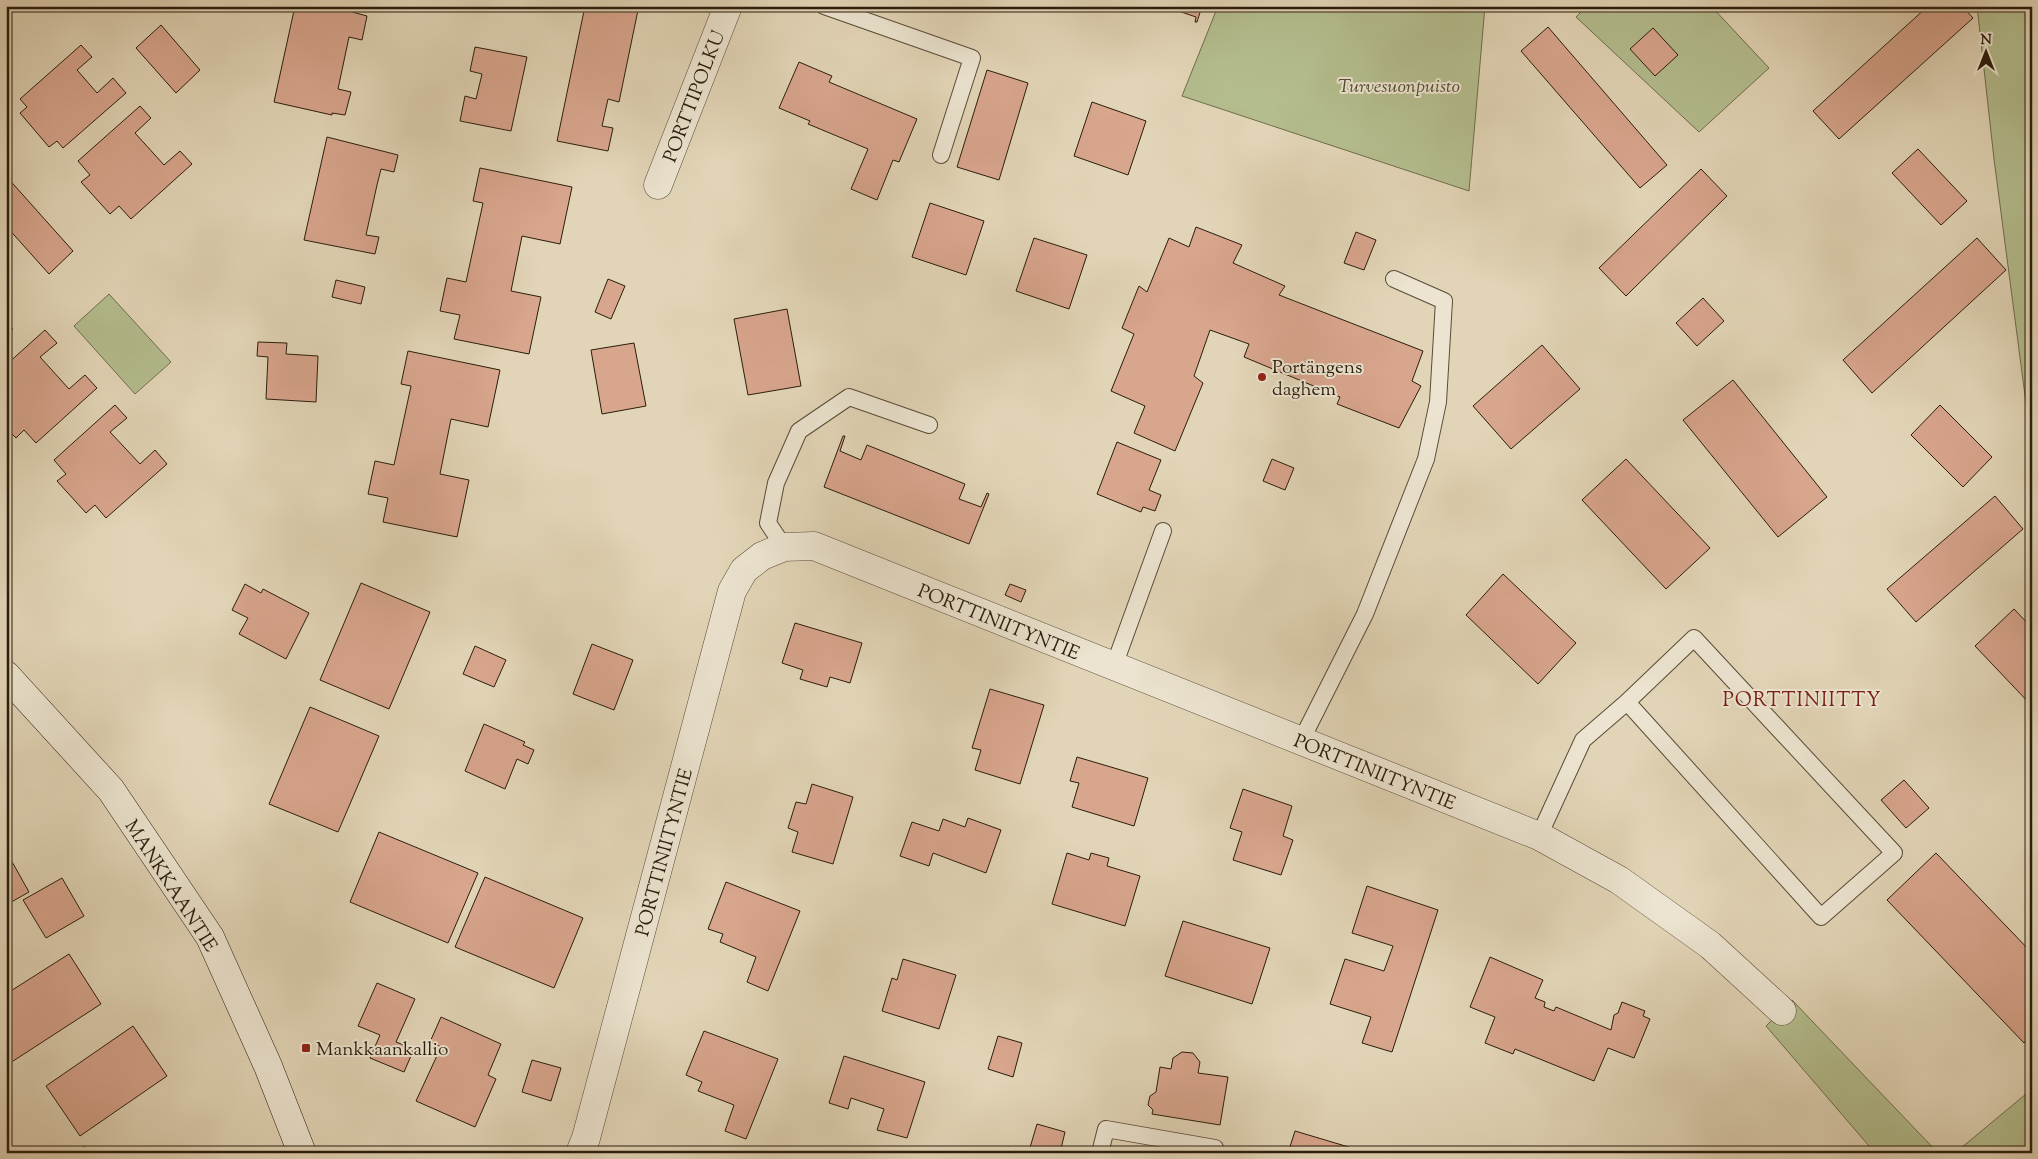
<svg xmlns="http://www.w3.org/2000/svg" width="2038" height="1159" viewBox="0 0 2038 1159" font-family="'Sorts Mill Goudy',serif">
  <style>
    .green { fill: #b4bd8e; stroke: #6f6d4d }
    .building { fill: #d8a58d; stroke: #2a1d0c }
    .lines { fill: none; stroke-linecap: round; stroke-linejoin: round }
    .lane-casing { stroke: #584b37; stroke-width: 18 }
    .street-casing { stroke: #584b37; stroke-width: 29 }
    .secondary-casing { stroke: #2a1d0c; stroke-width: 29 }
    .lane { stroke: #ece4d0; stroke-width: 16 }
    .street { stroke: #ece4d0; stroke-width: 28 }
    .secondary { stroke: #ece4d0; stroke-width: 28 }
    .poi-dot { fill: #8f2418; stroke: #ece4d0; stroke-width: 2 }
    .labels { text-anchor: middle; stroke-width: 4; stroke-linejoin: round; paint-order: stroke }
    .park-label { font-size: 19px; font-style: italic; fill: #534d33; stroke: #ece4d0 }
    .street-label { font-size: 19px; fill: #2a1d0c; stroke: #ece4d0 }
    .poi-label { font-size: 19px; fill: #2a1d0c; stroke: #ece4d0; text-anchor: start }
    .neighbourhood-label { font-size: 20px; letter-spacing: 1px; fill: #7a1f14; stroke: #ece4d0 }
  </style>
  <rect width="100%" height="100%" fill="#e2d5b7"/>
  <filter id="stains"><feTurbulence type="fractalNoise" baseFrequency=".004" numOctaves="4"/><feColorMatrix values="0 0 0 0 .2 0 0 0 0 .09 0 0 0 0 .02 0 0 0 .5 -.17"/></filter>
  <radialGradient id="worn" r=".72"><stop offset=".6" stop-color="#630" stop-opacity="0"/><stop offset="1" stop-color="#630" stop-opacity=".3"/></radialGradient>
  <g class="green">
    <path d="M 1218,6 L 1485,6 L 1469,191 L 1182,96 Z"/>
    <path d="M 1587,6 L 1711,6 L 1769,68 L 1699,132 L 1576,17 Z"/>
    <path d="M 1977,6 L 2032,6 L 2032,449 L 1994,159 Z"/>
    <path d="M 109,294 L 171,362 L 135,394 L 74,326 Z"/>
    <path d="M 1792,1000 L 1938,1153 L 1875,1153 L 1766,1026 Z"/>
    <path d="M 2032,1089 L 2032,1153 L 1955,1153 Z"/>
  </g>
  <g class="building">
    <path d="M 295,6 L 330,6 L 367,16 L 362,40 L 349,37 L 338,89 L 351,92 L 345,115 L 332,113 L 332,115 L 274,102 Z"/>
    <path d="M 585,6 L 617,6 L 638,10 L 619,102 L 608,99 L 602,126 L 613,128 L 608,151 L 557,141 Z"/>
    <path d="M 1164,6 L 1202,6 L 1197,22 L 1195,22 L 1196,17 Z"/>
    <path d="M 1928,6 L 1962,6 L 1973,18 L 1839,139 L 1813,111 Z"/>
    <path d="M 161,25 L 200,70 L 176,93 L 136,48 Z"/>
    <path d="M 1548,27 L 1667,165 L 1640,188 L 1521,51 Z"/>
    <path d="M 1653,28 L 1678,55 L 1655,76 L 1630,49 Z"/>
    <path d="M 81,45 L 92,57 L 77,70 L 97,93 L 113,78 L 126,93 L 63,148 L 57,141 L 49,147 L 20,113 L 27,107 L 20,99 Z"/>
    <path d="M 475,47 L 527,57 L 511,131 L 460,121 L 465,96 L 476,99 L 482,74 L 470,71 Z"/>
    <path d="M 799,62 L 832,76 L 829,82 L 917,119 L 899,162 L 893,160 L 877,200 L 851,189 L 868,149 L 808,124 L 810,121 L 779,108 Z"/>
    <path d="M 987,70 L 1028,83 L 999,180 L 957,167 Z"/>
    <path d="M 1092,102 L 1146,121 L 1128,175 L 1074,156 Z"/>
    <path d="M 140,106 L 151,118 L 135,133 L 164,165 L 180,151 L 192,164 L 131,219 L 119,206 L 110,214 L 81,182 L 90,175 L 78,161 Z"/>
    <path d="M 327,137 L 398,155 L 394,172 L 381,169 L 377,185 L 366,235 L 379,237 L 375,254 L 304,240 Z"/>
    <path d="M 1918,149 L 1967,201 L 1941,225 L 1892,173 Z"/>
    <path d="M 480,168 L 572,187 L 560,244 L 522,236 L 511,291 L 541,297 L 529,354 L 454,339 L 460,315 L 440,311 L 447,278 L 466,282 L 483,203 L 473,201 Z"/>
    <path d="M 1701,169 L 1727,196 L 1626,296 L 1599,268 Z"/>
    <path d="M 6,176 L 73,251 L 49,274 L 6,226 Z"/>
    <path d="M 930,203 L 984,221 L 966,275 L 912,257 Z"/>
    <path d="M 1196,227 L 1242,245 L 1233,263 L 1285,286 L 1279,295 L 1423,351 L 1412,381 L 1421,386 L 1399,428 L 1337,404 L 1340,397 L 1244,357 L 1249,344 L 1210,330 L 1194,376 L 1203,383 L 1175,451 L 1134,433 L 1145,406 L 1111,391 L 1134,334 L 1122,328 L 1139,286 L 1147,292 L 1169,238 L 1189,247 Z"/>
    <path d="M 1356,232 L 1376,240 L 1364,270 L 1344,263 Z"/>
    <path d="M 1034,238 L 1087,255 L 1069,309 L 1016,291 Z"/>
    <path d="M 1977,238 L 2006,270 L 1872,393 L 1843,360 Z"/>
    <path d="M 608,279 L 625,286 L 611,319 L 595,312 Z"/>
    <path d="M 336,280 L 365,287 L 361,304 L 332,297 Z"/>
    <path d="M 1703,298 L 1724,321 L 1697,346 L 1676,323 Z"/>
    <path d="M 787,309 L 801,386 L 748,395 L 734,319 Z"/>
    <path d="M 6,322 L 13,329 L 6,335 Z"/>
    <path d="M 45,330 L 57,343 L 40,357 L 69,389 L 85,375 L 97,388 L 36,443 L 24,430 L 16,438 L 6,428 L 6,365 Z"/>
    <path d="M 258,342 L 287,343 L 286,354 L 318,356 L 316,402 L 266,399 L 268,357 L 257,356 Z"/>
    <path d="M 634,343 L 646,406 L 602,414 L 591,350 Z"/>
    <path d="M 1542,345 L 1580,389 L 1511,449 L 1473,406 Z"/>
    <path d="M 408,351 L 500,370 L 488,427 L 451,419 L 440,474 L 469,480 L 457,537 L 383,522 L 388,498 L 368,494 L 375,461 L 394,465 L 411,386 L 401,384 Z"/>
    <path d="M 1733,380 L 1827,497 L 1778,537 L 1683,420 Z"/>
    <path d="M 115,405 L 127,418 L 110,432 L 140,464 L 155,450 L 167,464 L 106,518 L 95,505 L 86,513 L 57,481 L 66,474 L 54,460 Z"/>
    <path d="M 1940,405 L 1992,457 L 1963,487 L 1911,435 Z"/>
    <path d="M 843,436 L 845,436 L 840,451 L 861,460 L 867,445 L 965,484 L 959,499 L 981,507 L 987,493 L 989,494 L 969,544 L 824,487 Z"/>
    <path d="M 1117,442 L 1161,460 L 1149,490 L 1161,495 L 1155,511 L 1143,507 L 1141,512 L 1097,494 Z"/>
    <path d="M 1272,459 L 1294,468 L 1285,490 L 1263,481 Z"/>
    <path d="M 1626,459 L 1710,548 L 1666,589 L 1582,500 Z"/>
    <path d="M 1995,496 L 2023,529 L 1916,622 L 1887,589 Z"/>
    <path d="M 1503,574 L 1576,643 L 1538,684 L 1466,615 Z"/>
    <path d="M 361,583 L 430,612 L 389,709 L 320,680 Z"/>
    <path d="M 245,584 L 261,593 L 263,589 L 309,613 L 286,659 L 239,634 L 248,618 L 232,610 Z"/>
    <path d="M 1010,584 L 1026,590 L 1021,602 L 1005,595 Z"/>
    <path d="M 2014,609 L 2032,628 L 2032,706 L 1975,646 Z"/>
    <path d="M 795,623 L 862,643 L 850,683 L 830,677 L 827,687 L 800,679 L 803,670 L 782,663 Z"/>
    <path d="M 592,644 L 633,660 L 614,710 L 573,694 Z"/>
    <path d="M 475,646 L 506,660 L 494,687 L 463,674 Z"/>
    <path d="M 990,689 L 1044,705 L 1020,784 L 975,770 L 981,750 L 972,748 Z"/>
    <path d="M 310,707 L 379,736 L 338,832 L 269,804 Z"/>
    <path d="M 484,724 L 525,742 L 523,745 L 534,750 L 528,764 L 517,759 L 505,789 L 465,771 Z"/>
    <path d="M 1077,757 L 1148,778 L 1134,826 L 1072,807 L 1079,783 L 1070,781 Z"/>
    <path d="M 1904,780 L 1929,808 L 1906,828 L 1881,800 Z"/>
    <path d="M 812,784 L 853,797 L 833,864 L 792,852 L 798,832 L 788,828 L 796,802 L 806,804 Z"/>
    <path d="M 1243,789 L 1292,806 L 1283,836 L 1293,840 L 1281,875 L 1233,860 L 1242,832 L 1230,828 Z"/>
    <path d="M 968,818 L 1001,830 L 986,873 L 933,853 L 929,866 L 900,856 L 912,822 L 939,831 L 943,819 L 965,827 Z"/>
    <path d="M 379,832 L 478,873 L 448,943 L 350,902 Z"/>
    <path d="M 6,851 L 29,892 L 6,905 Z"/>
    <path d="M 1067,853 L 1089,860 L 1091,853 L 1109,858 L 1107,866 L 1140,876 L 1125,926 L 1052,904 Z"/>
    <path d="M 1936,853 L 2032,953 L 2032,1036 L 2024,1043 L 1887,900 Z"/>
    <path d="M 485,877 L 583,918 L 554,988 L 455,947 Z"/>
    <path d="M 62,878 L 84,916 L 46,938 L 23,900 Z"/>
    <path d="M 726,882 L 800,911 L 768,991 L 747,982 L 756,957 L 720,942 L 723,934 L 708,929 Z"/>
    <path d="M 1367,886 L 1438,910 L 1392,1052 L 1362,1043 L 1371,1017 L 1330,1004 L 1345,959 L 1384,971 L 1393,946 L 1352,933 Z"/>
    <path d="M 1183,921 L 1270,948 L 1252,1004 L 1165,976 Z"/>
    <path d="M 69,954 L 101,1004 L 7,1065 L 6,994 Z"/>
    <path d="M 1490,957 L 1543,980 L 1535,998 L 1545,1002 L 1544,1007 L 1554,1011 L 1556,1007 L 1611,1030 L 1614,1015 L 1618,1013 L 1622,1002 L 1645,1011 L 1643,1016 L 1650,1019 L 1634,1058 L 1608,1048 L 1594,1081 L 1515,1049 L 1513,1054 L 1485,1043 L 1495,1017 L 1470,1007 Z"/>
    <path d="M 903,959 L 956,975 L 939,1029 L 882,1011 L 892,978 L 897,980 Z"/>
    <path d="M 377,983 L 415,999 L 396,1042 L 414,1049 L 404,1072 L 370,1058 L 380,1035 L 358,1026 Z"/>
    <path d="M 441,1017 L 501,1044 L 488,1075 L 496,1079 L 475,1127 L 416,1101 L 441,1047 L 430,1042 Z"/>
    <path d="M 133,1026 L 167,1076 L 80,1136 L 46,1086 Z"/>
    <path d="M 704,1031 L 778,1059 L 746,1139 L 725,1131 L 734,1105 L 698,1091 L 702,1082 L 686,1075 Z"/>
    <path d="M 998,1036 L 1022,1043 L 1013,1077 L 988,1069 Z"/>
    <path d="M 1182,1052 L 1193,1053 L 1200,1062 L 1198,1073 L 1228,1077 L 1220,1125 L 1152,1114 L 1153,1110 L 1148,1105 L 1150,1096 L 1156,1092 L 1160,1067 L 1171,1069 L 1173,1058 Z"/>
    <path d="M 844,1056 L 925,1082 L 907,1138 L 877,1130 L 884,1109 L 851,1098 L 848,1109 L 829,1103 Z"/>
    <path d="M 532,1060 L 561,1068 L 551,1101 L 522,1092 Z"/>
    <path d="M 1037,1124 L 1065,1132 L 1060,1153 L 1006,1153 L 1008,1147 L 1029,1151 Z"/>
    <path d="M 1295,1131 L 1362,1151 L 1361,1153 L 1288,1153 Z"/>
    <path d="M 84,1146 L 90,1153 L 77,1153 Z"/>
  </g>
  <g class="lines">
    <g class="lane-casing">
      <g id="lane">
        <path d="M 824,6 L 972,58 L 941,155"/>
        <path d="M 784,547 L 768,523 L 776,483 L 799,431 L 849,397 L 929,425"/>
        <path d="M 1114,666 L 1163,531"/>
        <path d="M 1301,741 L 1365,614 L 1426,459 L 1438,402 L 1444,301 L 1394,279"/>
        <path d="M 1539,836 L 1583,740 L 1627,702 L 1694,638 L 1894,853 L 1821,917 L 1627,702"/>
        <path d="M 1100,1153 L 1106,1129 L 1215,1148"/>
      </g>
    </g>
    <g class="street-casing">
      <g id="street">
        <path d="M 658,185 L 728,6"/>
        <path d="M 580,1153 L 586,1138 L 732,591 L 744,570 L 762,556 L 784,547 L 814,546 L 1539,836 L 1619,880 L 1710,945 L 1782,1011"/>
      </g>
    </g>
    <g class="secondary-casing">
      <path id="secondary" d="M 6,675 L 111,790 L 210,937 L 268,1066 L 302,1153"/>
    </g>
    <use href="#lane" class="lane"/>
    <use href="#street" class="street"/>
    <use href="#secondary" class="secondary"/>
  </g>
  <g class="poi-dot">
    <circle cx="1262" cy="377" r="5"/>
    <rect x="301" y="1043" width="10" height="10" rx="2.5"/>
  </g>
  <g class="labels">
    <g class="park-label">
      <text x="1399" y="92">Turvesuonpuisto</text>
    </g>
    <g class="street-label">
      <text transform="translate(693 96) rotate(-69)" y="7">PORTTIPOLKU</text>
      <text transform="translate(999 621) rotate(22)" y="7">PORTTINIITYNTIE</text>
      <text transform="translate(1375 771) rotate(22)" y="7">PORTTINIITYNTIE</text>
      <text transform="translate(663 852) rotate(-75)" y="7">PORTTINIITYNTIE</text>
      <text transform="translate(172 885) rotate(57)" y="7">MANKKAANTIE</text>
    </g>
    <g class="poi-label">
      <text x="1272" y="373">Portängens<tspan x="1272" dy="22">daghem</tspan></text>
      <text x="316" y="1055">Mankkaankallio</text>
    </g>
    <g class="neighbourhood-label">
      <text x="1802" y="706">PORTTINIITTY</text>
    </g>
  </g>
  <rect width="2038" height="1159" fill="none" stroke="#e2d5b7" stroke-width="25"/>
  <rect x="8" y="8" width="2023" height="1144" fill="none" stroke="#2a1d0c" stroke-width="2.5"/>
  <rect x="12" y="12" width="2013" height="1134" fill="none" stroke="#2a1d0c"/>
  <g transform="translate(1986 52)" stroke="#ece4d0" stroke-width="4" paint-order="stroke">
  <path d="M0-4L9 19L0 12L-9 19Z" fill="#2a1d0c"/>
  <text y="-8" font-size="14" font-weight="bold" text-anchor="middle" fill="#2a1d0c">N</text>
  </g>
  <rect width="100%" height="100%" filter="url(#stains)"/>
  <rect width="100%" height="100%" fill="url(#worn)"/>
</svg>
